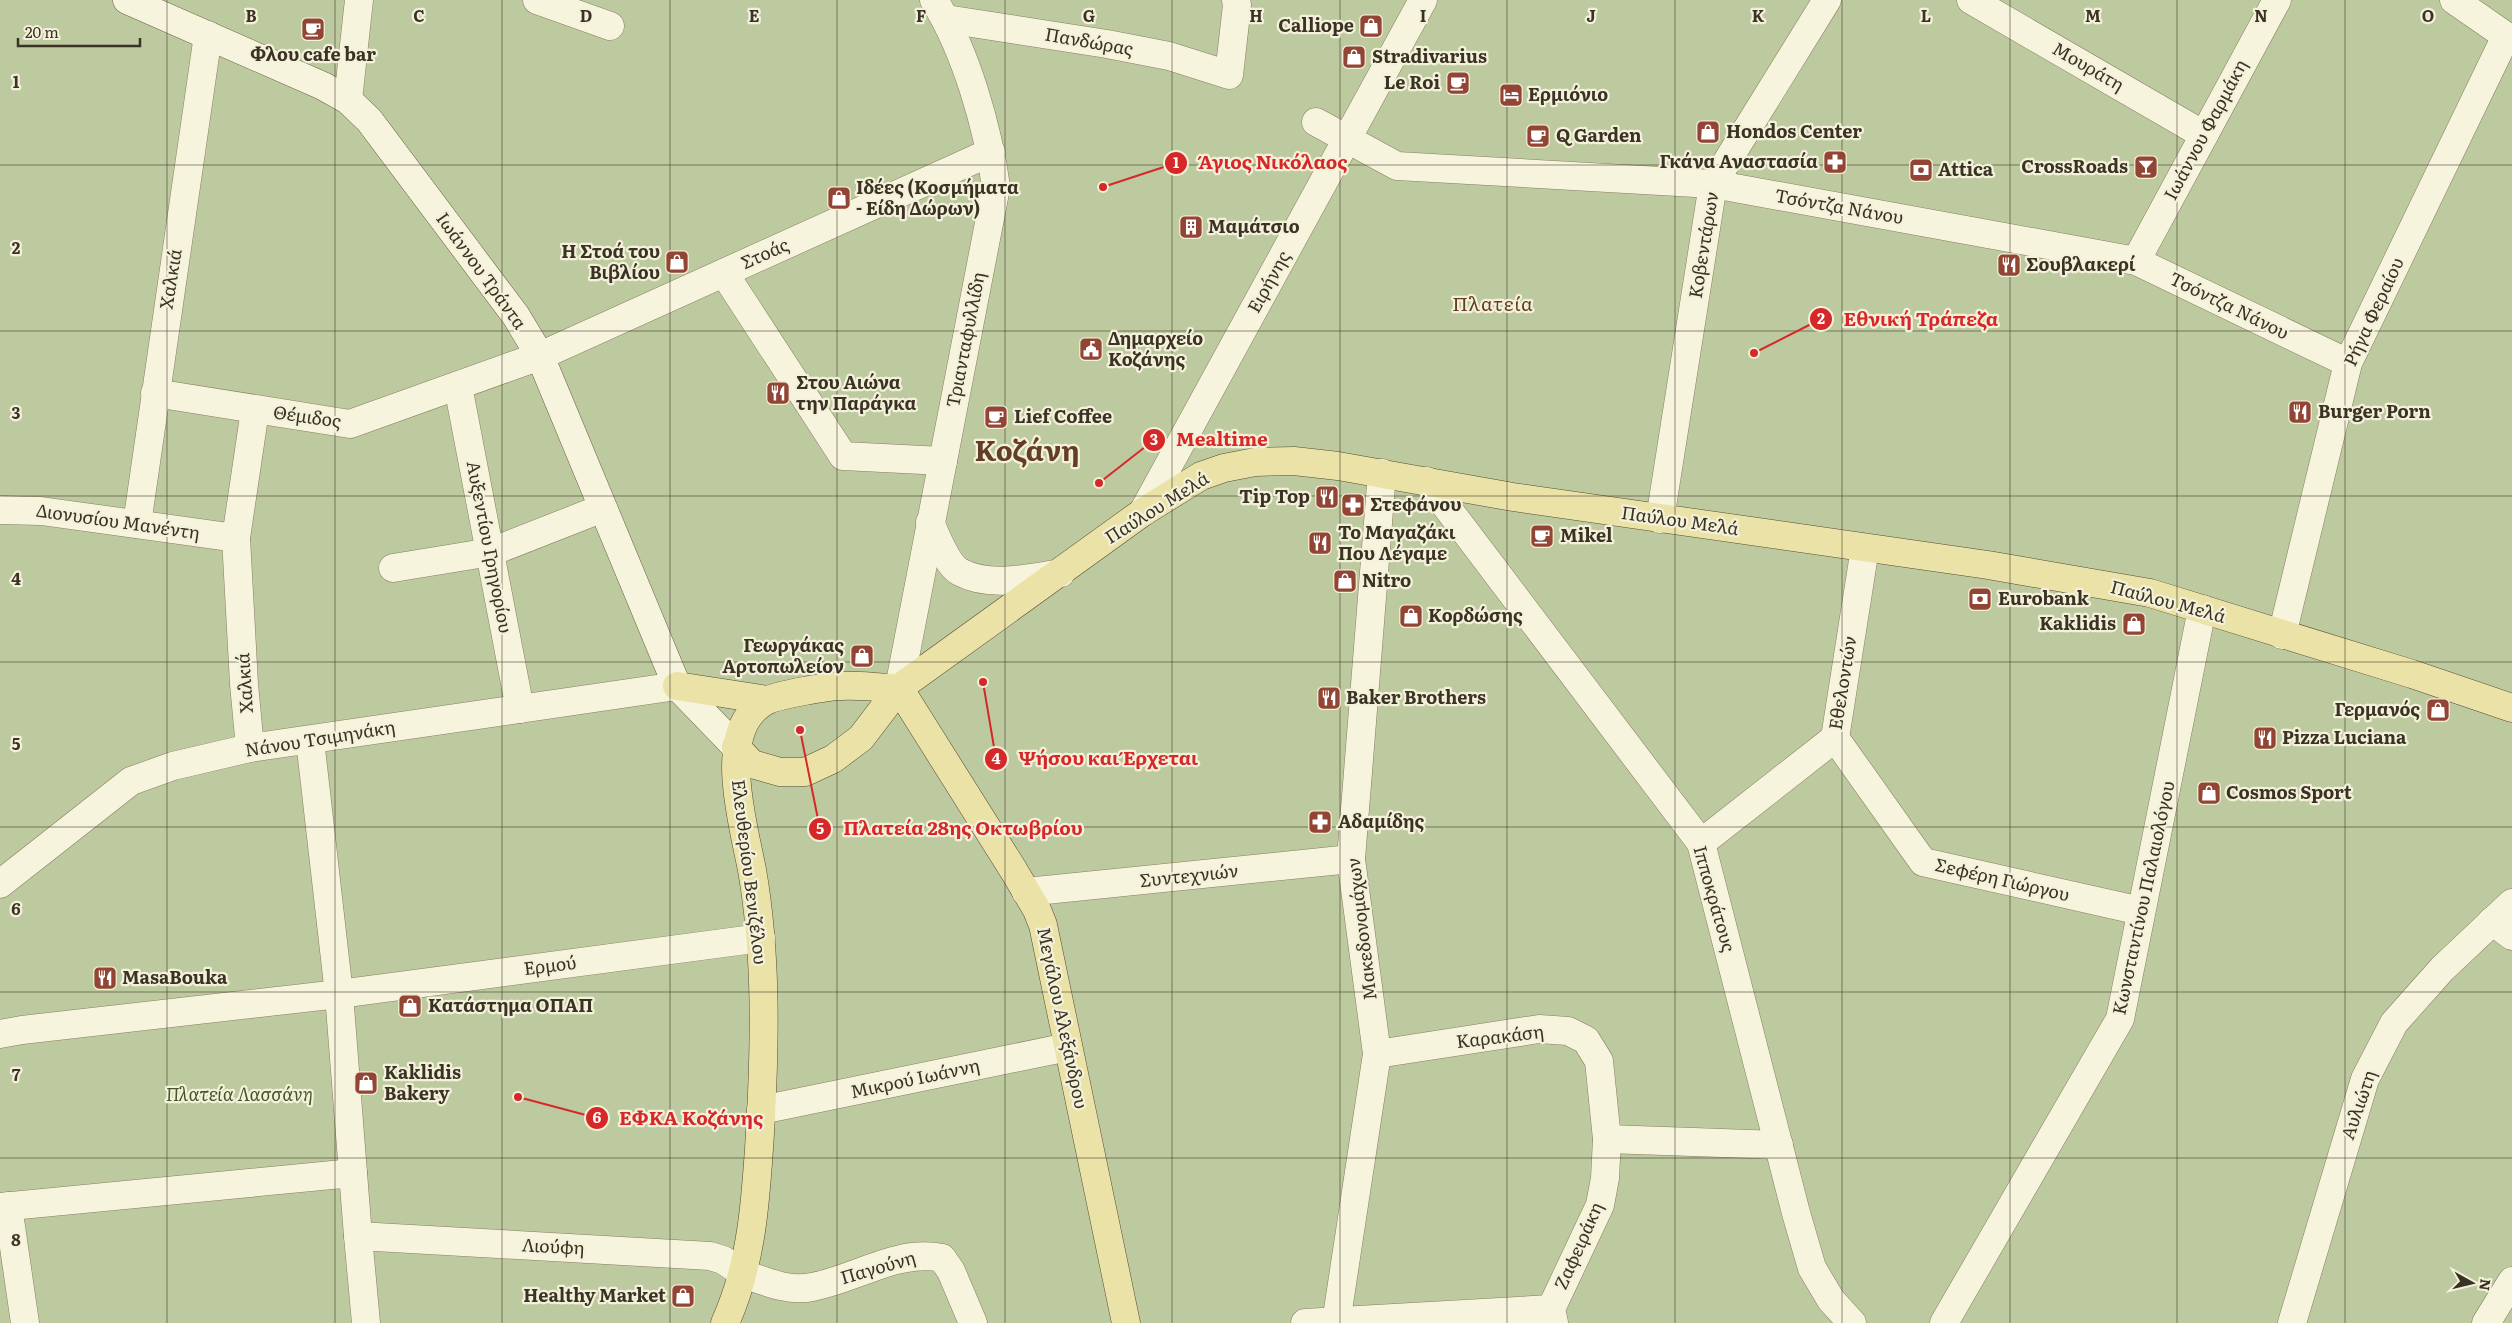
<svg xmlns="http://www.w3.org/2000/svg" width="2512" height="1323" viewBox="0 0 2512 1323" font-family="Literata,serif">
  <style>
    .green { fill: #bdcaa0 }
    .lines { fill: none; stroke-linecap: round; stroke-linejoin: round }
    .pedestrian-casing { stroke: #887d60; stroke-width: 29 }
    .minor-casing { stroke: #887d60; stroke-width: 29 }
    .tertiary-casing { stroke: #887d60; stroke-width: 29 }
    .secondary-casing { stroke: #6a5e43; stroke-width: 29 }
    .primary-casing { stroke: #574a34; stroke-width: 29 }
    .pedestrian { stroke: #f7f4de; stroke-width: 28 }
    .minor { stroke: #f7f4de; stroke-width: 28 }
    .tertiary { stroke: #f7f4de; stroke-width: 28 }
    .secondary { stroke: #f7f4de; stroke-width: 28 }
    .primary { stroke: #ebe2a8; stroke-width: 28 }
    .grid { fill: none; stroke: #3a3223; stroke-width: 1; stroke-opacity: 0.55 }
    .labels { text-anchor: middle; stroke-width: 4.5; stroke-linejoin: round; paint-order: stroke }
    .poi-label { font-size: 18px; font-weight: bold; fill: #3a3223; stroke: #f4f1db; text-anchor: start }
    .street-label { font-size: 18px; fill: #3a3223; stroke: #f4f1db }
    .park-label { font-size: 18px; font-style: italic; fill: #42552b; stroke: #f4f1db }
    .neighbourhood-label { font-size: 19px; letter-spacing: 1px; fill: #633e25; stroke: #f4f1db }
    .town-label { font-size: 28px; font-weight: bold; fill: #633e25; stroke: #f4f1db }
    .grid-label { font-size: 16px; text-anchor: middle; font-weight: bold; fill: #3a3223; stroke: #f4f1db; stroke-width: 4.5; stroke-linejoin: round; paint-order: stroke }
    .leader { fill: none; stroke: #d62828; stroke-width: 2 }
    .callout-dot { fill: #d62828; stroke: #f4f1db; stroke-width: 2 }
    .mark-label { font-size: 15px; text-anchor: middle; font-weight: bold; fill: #fff }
    .callout-label { font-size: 19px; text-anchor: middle; font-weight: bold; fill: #d62828; stroke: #f4f1db; stroke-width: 4.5; stroke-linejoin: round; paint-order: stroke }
  </style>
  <rect width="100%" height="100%" fill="#ece8cb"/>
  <rect class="green" x="0" y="0" width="2512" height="1323"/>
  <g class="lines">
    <g class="pedestrian-casing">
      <g id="pedestrian">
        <path d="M 1971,0 L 2204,135"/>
        <path d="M 946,19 L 1107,44 L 1169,56 L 1229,75 L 1237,5 L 1236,0"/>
        <path d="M 1316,122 L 1397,166 L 1713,184 L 2136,261 L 2348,363"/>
        <path d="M 2136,261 L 2277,0"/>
        <path d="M 724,273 L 843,456 L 943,461"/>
        <path d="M 458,386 L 520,709"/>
        <path d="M 155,393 L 350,424 L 540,356"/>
        <path d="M 1143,512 L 1423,0"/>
        <path d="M 1660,519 L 1713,184 L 1827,0"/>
        <path d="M 236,538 L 255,410"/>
        <path d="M 393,568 L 491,552 L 603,508"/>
        <path d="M 1835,738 L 1923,862 L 2141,911"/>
      </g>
    </g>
    <g class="minor-casing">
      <g id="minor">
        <path d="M 537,0 L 610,26"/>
        <path d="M 348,100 L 359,0"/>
        <path d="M 540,356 L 991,152"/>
        <path d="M 1427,481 L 1701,843 L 1796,1213 L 1812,1268 L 1831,1300 L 1852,1323"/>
        <path d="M 0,510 L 41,511 L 236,538 L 244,684 L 250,748"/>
        <path d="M 137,524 L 208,35"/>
        <path d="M 310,740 L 339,994 L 353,1173"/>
        <path d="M 1701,843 L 1835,738 L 1865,548"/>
        <path d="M 1026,892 L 1351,859"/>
        <path d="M 2492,921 L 2512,936"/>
        <path d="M 0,1034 L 22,1030 L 339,994 L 761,938"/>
        <path d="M 1377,1054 L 1539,1029 L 1568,1031 L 1586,1040 L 1599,1061 L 1607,1139 L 1605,1178 L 1600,1205 L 1551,1309 L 1554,1323"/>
        <path d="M 761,1110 L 1068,1047"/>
        <path d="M 1607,1139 L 1779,1145"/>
        <path d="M 8,1206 L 25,1323"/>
        <path d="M 358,1236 L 366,1323"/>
        <path d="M 744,1274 C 764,1281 789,1292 812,1287 C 856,1279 896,1249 942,1258 L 951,1271 L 973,1323"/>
        <path d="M 1305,1323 L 1551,1309"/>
        <path d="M 1336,1323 L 1377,1054 L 1351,859 L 1382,473"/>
        <path d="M 1944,1323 L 2120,1019 L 2202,609"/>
        <path d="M 2292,1323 L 2365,1079 L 2394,1023 L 2442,969 L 2512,903"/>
        <path d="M 2486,1323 L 2512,1281"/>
      </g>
    </g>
    <g class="tertiary-casing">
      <g id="tertiary">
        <path d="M 930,522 C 936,536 947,565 960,572 C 990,588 1029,578 1061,573"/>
        <path d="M 2282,635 L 2348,363 L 2506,36 L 2454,0"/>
        <path d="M 899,688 L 996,187 C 988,128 966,51 934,0"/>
        <path d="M 0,884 L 131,781 L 173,766 L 250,748 L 677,686"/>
        <path d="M 0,1207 L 353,1173 L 358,1236 L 710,1256 L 723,1260 L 744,1274"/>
      </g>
    </g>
    <g class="secondary-casing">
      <path id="secondary" d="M 127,0 L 323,86 L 348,100 L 369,120 L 516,316 L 540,356 L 677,686 L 736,747"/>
    </g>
    <g class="primary-casing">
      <g id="primary">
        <path d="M 677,686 L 767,700"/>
        <path d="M 899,688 L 1014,871 L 1037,910 L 1043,925 L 1126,1323"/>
        <path d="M 736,747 L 752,764 L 780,772 L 805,772 L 833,759 L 861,738 L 899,688 L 1143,512 L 1201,476 L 1224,468 L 1255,462 L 1294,461 L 1338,466 L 1513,497 L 1988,565 L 2150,593 L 2412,674 L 2512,708"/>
        <path d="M 725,1323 C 752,1264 756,1198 760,1133 C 765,1046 767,956 752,870 C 744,828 720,745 753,711 C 756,708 763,702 768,700 C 779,695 828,686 841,686 C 860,685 880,688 899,688"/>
      </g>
    </g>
    <use href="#pedestrian" class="pedestrian"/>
    <use href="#minor" class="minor"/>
    <use href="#tertiary" class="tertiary"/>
    <use href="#secondary" class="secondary"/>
    <use href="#primary" class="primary"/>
  </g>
  <path class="grid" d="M 167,0 L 167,1323M 335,0 L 335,1323M 502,0 L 502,1323M 670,0 L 670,1323M 837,0 L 837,1323M 1005,0 L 1005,1323M 1172,0 L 1172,1323M 1340,0 L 1340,1323M 1507,0 L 1507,1323M 1675,0 L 1675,1323M 1842,0 L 1842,1323M 2010,0 L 2010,1323M 2177,0 L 2177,1323M 2345,0 L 2345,1323M 0,165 L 2512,165M 0,331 L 2512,331M 0,496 L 2512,496M 0,662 L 2512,662M 0,827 L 2512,827M 0,992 L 2512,992M 0,1158 L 2512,1158"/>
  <defs>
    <g id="shop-square" transform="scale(1.25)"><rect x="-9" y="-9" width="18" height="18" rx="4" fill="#934535" stroke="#f4f1db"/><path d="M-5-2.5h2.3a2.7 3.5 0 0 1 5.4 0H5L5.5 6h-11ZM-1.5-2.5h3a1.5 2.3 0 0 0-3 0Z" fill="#fff"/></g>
    <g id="cafe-square" transform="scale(1.25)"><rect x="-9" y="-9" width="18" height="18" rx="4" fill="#934535" stroke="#f4f1db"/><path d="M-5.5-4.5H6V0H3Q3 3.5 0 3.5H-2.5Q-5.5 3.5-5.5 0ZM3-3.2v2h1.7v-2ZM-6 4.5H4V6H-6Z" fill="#fff"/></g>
    <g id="hotel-square" transform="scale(1.25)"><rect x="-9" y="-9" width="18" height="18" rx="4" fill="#934535" stroke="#f4f1db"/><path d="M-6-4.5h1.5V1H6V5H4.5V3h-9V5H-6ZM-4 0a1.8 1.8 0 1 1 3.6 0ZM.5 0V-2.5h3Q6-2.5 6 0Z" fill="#fff"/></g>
    <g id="pharmacy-square" transform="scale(1.25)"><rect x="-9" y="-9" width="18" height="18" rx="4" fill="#934535" stroke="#f4f1db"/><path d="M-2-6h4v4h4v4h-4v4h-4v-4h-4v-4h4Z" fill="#fff"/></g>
    <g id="bar-square" transform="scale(1.25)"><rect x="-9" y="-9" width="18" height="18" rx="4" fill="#934535" stroke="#f4f1db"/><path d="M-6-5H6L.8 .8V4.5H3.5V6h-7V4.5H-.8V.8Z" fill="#fff"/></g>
    <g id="bank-square" transform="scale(1.25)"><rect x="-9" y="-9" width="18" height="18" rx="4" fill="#934535" stroke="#f4f1db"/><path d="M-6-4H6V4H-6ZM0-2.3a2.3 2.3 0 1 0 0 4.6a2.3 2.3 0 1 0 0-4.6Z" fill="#fff"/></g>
    <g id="building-square" transform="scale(1.25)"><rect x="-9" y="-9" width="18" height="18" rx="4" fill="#934535" stroke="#f4f1db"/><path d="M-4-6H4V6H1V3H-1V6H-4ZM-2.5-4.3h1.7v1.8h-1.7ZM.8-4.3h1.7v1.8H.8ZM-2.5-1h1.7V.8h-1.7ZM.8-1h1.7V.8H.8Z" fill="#fff"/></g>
    <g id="restaurant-square" transform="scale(1.25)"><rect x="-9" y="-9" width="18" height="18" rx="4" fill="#934535" stroke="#f4f1db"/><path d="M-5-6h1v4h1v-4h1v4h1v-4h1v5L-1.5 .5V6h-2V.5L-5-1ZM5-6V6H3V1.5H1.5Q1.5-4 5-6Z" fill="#fff"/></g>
    <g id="civic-square" transform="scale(1.25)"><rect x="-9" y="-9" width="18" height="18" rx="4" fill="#934535" stroke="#f4f1db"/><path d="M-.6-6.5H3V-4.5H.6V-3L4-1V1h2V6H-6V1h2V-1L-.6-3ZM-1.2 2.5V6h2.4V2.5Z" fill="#fff"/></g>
  </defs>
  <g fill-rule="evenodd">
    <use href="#shop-square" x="1371" y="26"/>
    <use href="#cafe-square" x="313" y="29"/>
    <use href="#shop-square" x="1354" y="57"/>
    <use href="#cafe-square" x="1458" y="83"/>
    <use href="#hotel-square" x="1511" y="95"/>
    <use href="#shop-square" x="1708" y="132"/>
    <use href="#cafe-square" x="1538" y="136"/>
    <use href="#pharmacy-square" x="1835" y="162"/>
    <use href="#bar-square" x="2146" y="167"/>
    <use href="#bank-square" x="1921" y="170"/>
    <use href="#shop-square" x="839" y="198"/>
    <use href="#building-square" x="1191" y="227"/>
    <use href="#shop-square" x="677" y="262"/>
    <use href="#restaurant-square" x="2009" y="265"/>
    <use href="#civic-square" x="1091" y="349"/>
    <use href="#restaurant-square" x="778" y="393"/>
    <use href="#restaurant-square" x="2300" y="412"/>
    <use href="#cafe-square" x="996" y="417"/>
    <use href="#restaurant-square" x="1327" y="497"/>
    <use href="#pharmacy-square" x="1353" y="505"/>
    <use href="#cafe-square" x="1542" y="536"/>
    <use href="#restaurant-square" x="1320" y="543"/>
    <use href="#shop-square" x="1345" y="581"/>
    <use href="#bank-square" x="1980" y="599"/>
    <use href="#shop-square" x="1411" y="616"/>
    <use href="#shop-square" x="2134" y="624"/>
    <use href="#shop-square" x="862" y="656"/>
    <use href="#restaurant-square" x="1329" y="698"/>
    <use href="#shop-square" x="2438" y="710"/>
    <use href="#restaurant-square" x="2265" y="738"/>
    <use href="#shop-square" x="2209" y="793"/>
    <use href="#pharmacy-square" x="1320" y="822"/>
    <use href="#restaurant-square" x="105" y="978"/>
    <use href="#shop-square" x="410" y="1006"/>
    <use href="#shop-square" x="366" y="1083"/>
    <use href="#shop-square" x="683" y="1296"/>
  </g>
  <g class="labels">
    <g class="poi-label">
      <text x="1354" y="32" text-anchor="end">Calliope</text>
      <text x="313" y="61" text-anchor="middle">Φλου cafe bar</text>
      <text x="1372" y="63">Stradivarius</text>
      <text x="1440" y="89" text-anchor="end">Le Roi</text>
      <text x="1528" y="101">Ερμιόνιο</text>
      <text x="1726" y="138">Hondos Center</text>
      <text x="1556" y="142">Q Garden</text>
      <text x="1818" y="168" text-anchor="end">Γκάνα Αναστασία</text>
      <text x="2128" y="173" text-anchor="end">CrossRoads</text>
      <text x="1938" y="176">Attica</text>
      <text x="856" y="194">Ιδέες (Κοσμήματα<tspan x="856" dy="21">- Είδη Δώρων)</tspan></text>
      <text x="1208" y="233">Μαμάτσιο</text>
      <text x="660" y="258" text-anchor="end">Η Στοά του<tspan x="660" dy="21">Βιβλίου</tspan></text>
      <text x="2026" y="271">Σουβλακερί</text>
      <text x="1108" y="345">Δημαρχείο<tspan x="1108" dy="21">Κοζάνης</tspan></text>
      <text x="796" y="389">Στου Αιώνα<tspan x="796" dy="21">την Παράγκα</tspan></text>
      <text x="2318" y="418">Burger Porn</text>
      <text x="1014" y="423">Lief Coffee</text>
      <text x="1310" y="503" text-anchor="end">Tip Top</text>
      <text x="1370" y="511">Στεφάνου</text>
      <text x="1338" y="539">Το Μαγαζάκι<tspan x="1338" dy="21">Που Λέγαμε</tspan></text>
      <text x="1560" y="542">Mikel</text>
      <text x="1362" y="587">Nitro</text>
      <text x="1998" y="605">Eurobank</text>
      <text x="1428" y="622">Κορδώσης</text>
      <text x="2116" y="630" text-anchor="end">Kaklidis</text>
      <text x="844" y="652" text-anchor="end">Γεωργάκας<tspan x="844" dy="21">Αρτοπωλείον</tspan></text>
      <text x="1346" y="704">Baker Brothers</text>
      <text x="2420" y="716" text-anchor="end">Γερμανός</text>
      <text x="2282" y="744">Pizza Luciana</text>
      <text x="2226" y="799">Cosmos Sport</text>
      <text x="1338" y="828">Αδαμίδης</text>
      <text x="122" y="984">MasaBouka</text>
      <text x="428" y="1012">Κατάστημα ΟΠΑΠ</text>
      <text x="384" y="1079">Kaklidis<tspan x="384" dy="21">Bakery</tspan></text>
      <text x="666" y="1302" text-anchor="end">Healthy Market</text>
    </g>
    <g class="street-label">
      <text transform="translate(1089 42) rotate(10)" y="6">Πανδώρας</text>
      <text transform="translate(2088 67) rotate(30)" y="6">Μουράτη</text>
      <text transform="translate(2206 130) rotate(-62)" y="6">Ιωάννου Φαρμάκη</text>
      <text transform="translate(1839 207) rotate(10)" y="6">Τσόντζα Νάνου</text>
      <text transform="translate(1704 245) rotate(-81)" y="6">Κοβεντάρων</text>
      <text transform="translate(765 254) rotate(-24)" y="6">Στοάς</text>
      <text transform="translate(481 271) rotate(54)" y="6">Ιωάννου Τράντα</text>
      <text transform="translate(171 279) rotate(-81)" y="6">Χαλκιά</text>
      <text transform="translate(1269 282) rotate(-61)" y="6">Ειρήνης</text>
      <text transform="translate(2229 306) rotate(26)" y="6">Τσόντζα Νάνου</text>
      <text transform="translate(2374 312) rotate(-65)" y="6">Ρήγα Φεραίου</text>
      <text transform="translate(966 340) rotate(-79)" y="6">Τριανταφυλλίδη</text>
      <text transform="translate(307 417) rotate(8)" y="6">Θέμιδος</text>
      <text transform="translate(1157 508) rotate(-32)" y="6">Παύλου Μελά</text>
      <text transform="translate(1680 521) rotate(8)" y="6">Παύλου Μελά</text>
      <text transform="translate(118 522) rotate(8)" y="6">Διονυσίου Μανέντη</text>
      <text transform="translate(489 547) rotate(79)" y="6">Αυξεντίου Γρηγορίου</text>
      <text transform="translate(2168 602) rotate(15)" y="6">Παύλου Μελά</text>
      <text transform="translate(245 683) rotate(-94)" y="6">Χαλκιά</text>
      <text transform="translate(1843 683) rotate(-81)" y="6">Εθελοντών</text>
      <text transform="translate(320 739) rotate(-9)" y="6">Νάνου Τσιμηνάκη</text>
      <text transform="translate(749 872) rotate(83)" y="6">Ελευθερίου Βενιζέλου</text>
      <text transform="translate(1189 876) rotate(-6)" y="6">Συντεχνιών</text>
      <text transform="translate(2002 880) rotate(13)" y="6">Σεφέρη Γιώργου</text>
      <text transform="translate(2144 898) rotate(-78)" y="6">Κωνσταντίνου Παλαιολόγου</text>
      <text transform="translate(1714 899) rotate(74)" y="6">Ιπποκράτους</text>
      <text transform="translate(1362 929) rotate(-97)" y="6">Μακεδονομάχων</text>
      <text transform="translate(550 966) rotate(-7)" y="6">Ερμού</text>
      <text transform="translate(1062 1018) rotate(78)" y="6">Μεγάλου Αλεξάνδρου</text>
      <text transform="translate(1500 1037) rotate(-7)" y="6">Καρακάση</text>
      <text transform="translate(915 1079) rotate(-12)" y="6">Μικρού Ιωάννη</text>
      <text transform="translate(2359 1105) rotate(-71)" y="6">Αυλιώτη</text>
      <text transform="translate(1579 1246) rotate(-66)" y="6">Ζαφειράκη</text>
      <text transform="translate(553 1247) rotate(3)" y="6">Λιούφη</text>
      <text transform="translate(878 1268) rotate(-16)" y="6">Παγούνη</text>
    </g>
    <g class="park-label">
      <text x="239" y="1101">Πλατεία Λασσάνη</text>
    </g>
    <g class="neighbourhood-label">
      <text x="1493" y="311">Πλατεία</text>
    </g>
    <g class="town-label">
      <text x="1027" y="461">Κοζάνη</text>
    </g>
  </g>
  <g class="grid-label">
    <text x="251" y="22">B</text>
    <text x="419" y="22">C</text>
    <text x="586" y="22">D</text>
    <text x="754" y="22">E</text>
    <text x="921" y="22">F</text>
    <text x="1089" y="22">G</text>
    <text x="1256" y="22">H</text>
    <text x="1423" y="22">I</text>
    <text x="1591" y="22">J</text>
    <text x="1758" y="22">K</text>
    <text x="1926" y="22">L</text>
    <text x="2093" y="22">M</text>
    <text x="2261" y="22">N</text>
    <text x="2428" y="22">O</text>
    <text x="16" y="88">1</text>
    <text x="16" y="254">2</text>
    <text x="16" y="419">3</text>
    <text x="16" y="585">4</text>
    <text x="16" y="750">5</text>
    <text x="16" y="915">6</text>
    <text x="16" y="1081">7</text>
    <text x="16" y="1246">8</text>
  </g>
  <path class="leader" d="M1103 187L1176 163M1754 353L1821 319M1099 483L1154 440M983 682L996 759M800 730L820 829M518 1097L597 1118"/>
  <g class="callout-dot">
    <circle cx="1103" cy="187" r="5"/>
    <circle cx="1754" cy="353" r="5"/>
    <circle cx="1099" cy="483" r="5"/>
    <circle cx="983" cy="682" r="5"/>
    <circle cx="800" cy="730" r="5"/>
    <circle cx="518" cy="1097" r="5"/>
    <circle cx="1176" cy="163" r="12"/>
    <circle cx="1821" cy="319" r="12"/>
    <circle cx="1154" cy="440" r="12"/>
    <circle cx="996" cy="759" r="12"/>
    <circle cx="820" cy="829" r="12"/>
    <circle cx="597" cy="1118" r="12"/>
  </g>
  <g class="mark-label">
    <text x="1176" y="168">1</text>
    <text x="1821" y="324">2</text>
    <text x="1154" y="445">3</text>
    <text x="996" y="764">4</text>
    <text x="820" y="834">5</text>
    <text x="597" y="1123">6</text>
  </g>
  <g class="callout-label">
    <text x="1273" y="169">Άγιος Νικόλαος</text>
    <text x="1921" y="326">Εθνική Τράπεζα</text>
    <text x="1222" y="446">Mealtime</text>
    <text x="1108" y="765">Ψήσου και Έρχεται</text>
    <text x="963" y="835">Πλατεία 28ης Οκτωβρίου</text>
    <text x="691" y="1125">ΕΦΚΑ Κοζάνης</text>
  </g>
  <g transform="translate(2472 1283) rotate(98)" stroke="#f4f1db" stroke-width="4" paint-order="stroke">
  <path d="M0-4L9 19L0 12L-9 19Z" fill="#3a3223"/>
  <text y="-8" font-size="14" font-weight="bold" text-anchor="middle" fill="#3a3223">N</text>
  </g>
  <path d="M18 38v8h122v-8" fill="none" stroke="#3a3223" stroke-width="2.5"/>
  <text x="25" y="38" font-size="15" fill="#3a3223" stroke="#f4f1db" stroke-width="4" paint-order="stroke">20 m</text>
</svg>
